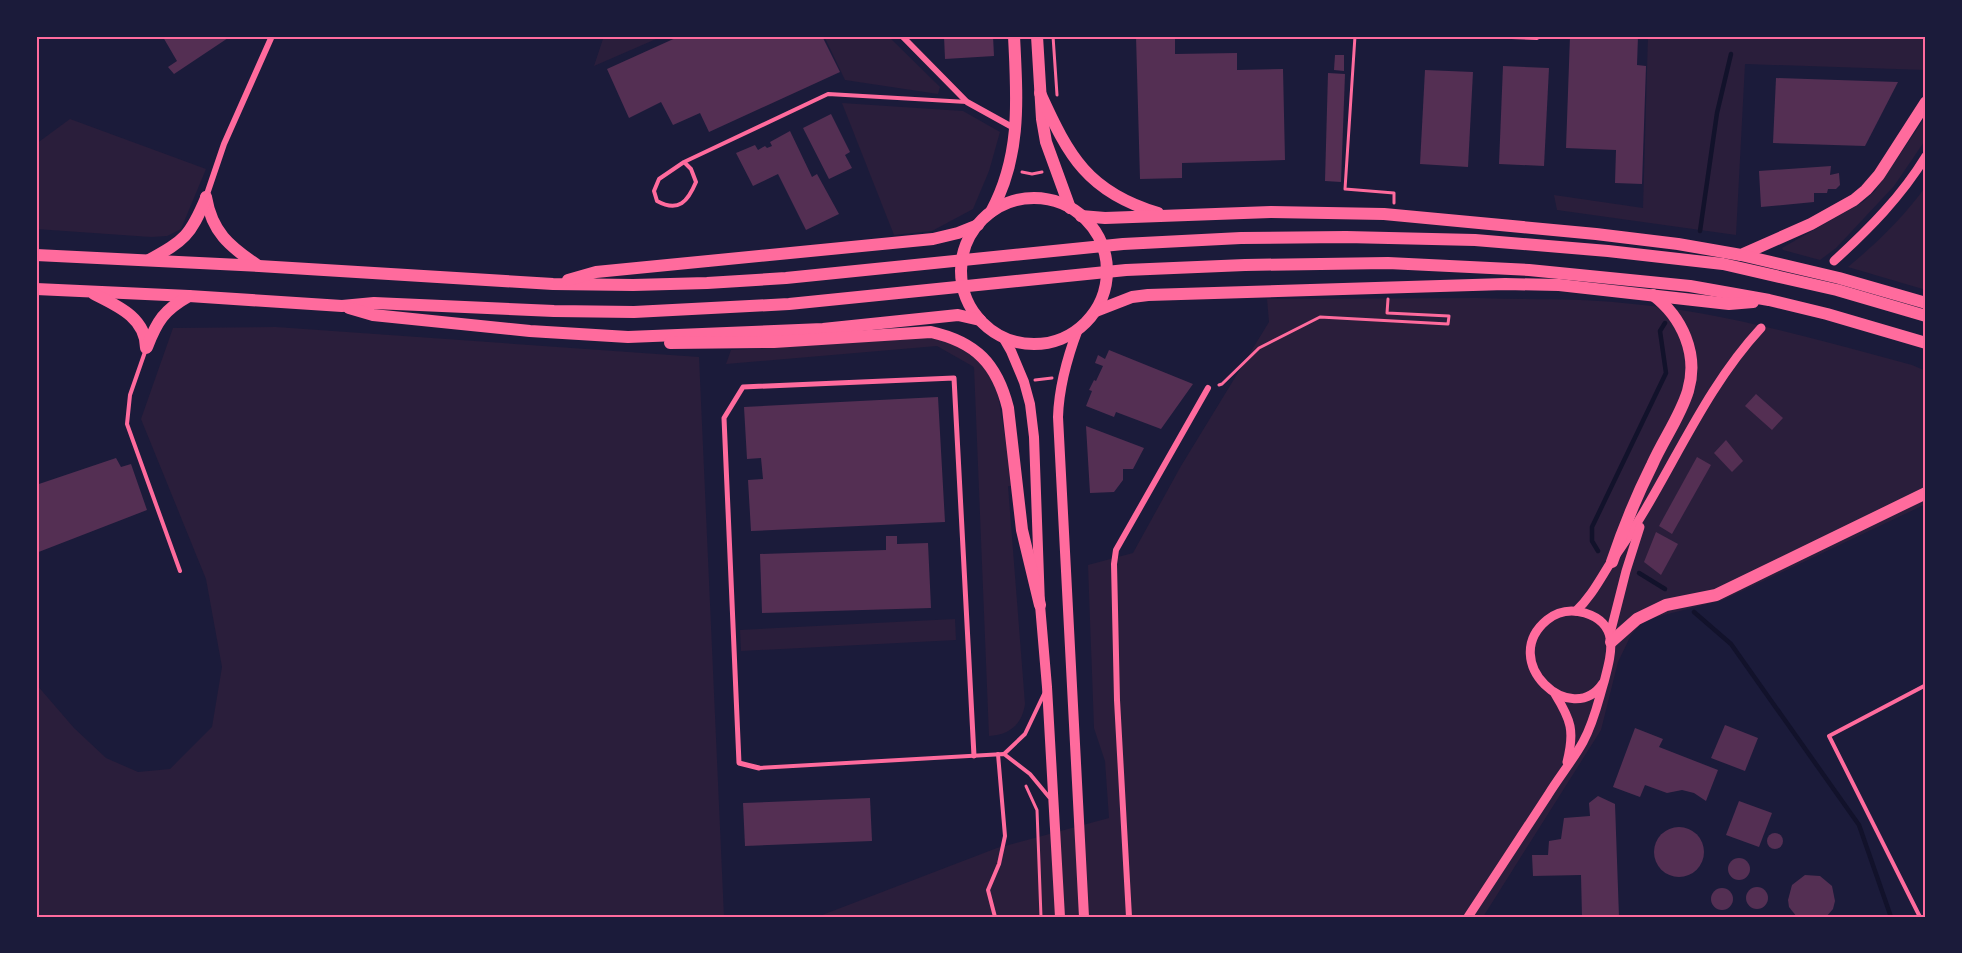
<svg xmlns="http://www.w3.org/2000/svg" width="1962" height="953" viewBox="0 0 1962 953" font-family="'Noto Sans',sans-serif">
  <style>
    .green { fill: #2a1e3b }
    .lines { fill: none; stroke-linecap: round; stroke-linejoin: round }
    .stream { stroke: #12122b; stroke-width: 4.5 }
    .building { fill: #542f53 }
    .path { stroke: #ff6b9d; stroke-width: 3 }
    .service { stroke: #ff6b9d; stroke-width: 4 }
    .pedestrian { stroke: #ff6b9d; stroke-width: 5 }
    .minor { stroke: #ff6b9d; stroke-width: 6 }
    .tertiary { stroke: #ff6b9d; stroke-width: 9 }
    .secondary { stroke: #ff6b9d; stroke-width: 10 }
    .primary { stroke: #ff6b9d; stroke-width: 12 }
    .trunk { stroke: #ff6b9d; stroke-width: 12 }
    .neatline { fill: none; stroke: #ff6b9d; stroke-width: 2 }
  </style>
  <rect width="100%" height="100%" fill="#1b1b3a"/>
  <g class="green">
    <path d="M 604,36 L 663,36 L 594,66 Z"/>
    <path d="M 824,36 L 888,36 L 940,87 L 938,94 L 845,80 Z"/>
    <path d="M 1648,36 L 1926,36 L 1926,70 L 1745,64 L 1736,235 L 1557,210 L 1554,195 L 1643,208 Z"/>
    <path d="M 842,103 L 963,111 L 1000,132 L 989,171 L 973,209 L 932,231 L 894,235 Z"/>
    <path d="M 1926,116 L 1926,139 L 1894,186 L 1836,248 L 1820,260 L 1783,250 L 1782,248 L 1863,202 L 1875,191 Z"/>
    <path d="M 70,119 L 206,169 L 181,229 L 167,236 L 151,237 L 36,229 L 36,144 Z"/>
    <path d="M 1926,186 L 1926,290 L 1848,267 C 1877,243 1904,217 1926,186 Z"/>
    <path d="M 1477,298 C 1526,300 1575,298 1623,303 C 1721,311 1818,340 1912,365 L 1926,371 L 1926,504 L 1723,600 L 1648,619 L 1639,626 L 1631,635 L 1618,662 L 1601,730 L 1483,917 L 817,917 L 997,848 L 1109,818 L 1105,761 L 1094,728 L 1088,565 L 1133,553 L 1181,466 L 1269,322 L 1267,299 Z"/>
    <path d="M 276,327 L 699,357 L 724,917 L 36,917 L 36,684 L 74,728 L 106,758 L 138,772 L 170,769 L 212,727 L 222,667 L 206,579 L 141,419 L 173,328 Z"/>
    <path d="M 925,337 L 945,340 L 978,359 L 992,378 L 998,395 L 1013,486 L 1008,486 L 1025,704 C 1022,725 1009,735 989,736 L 974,367 L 937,346 L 726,364 L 731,350 L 866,342 Z"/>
    <path d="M 955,619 L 956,640 L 741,651 L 740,630 Z"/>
  </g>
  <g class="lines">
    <g class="stream">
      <path d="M 1700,231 L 1717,113 L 1731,54"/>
      <path d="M 1598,551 L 1592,541 L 1592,527 L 1666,373 L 1660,331 L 1665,323"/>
      <path d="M 1639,573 L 1665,589"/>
      <path d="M 1694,612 L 1731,644 L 1859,825 L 1891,917"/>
    </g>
  </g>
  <g class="building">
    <path d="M 165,36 L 231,36 L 174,74 L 168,67 L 177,61 L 163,37 Z"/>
    <path d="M 680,36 L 822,36 L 840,72 L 709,132 L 700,113 L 673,125 L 661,102 L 629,118 L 607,69 Z"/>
    <path d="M 944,36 L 993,36 L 994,56 L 945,59 Z"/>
    <path d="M 1136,36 L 1175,36 L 1175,54 L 1237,53 L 1237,70 L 1283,69 L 1285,160 L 1182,163 L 1182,178 L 1140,179 Z"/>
    <path d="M 1570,36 L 1638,36 L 1637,65 L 1646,66 L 1642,184 L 1615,183 L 1616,150 L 1566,148 Z"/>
    <path d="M 1335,55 L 1344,55 L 1344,71 L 1334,70 Z"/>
    <path d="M 1503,66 L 1549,68 L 1544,166 L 1499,164 Z"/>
    <path d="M 1425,70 L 1473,72 L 1468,167 L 1420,164 Z"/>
    <path d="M 1328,73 L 1345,74 L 1341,182 L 1325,181 Z"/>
    <path d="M 1776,78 L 1898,82 L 1865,146 L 1773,143 Z"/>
    <path d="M 831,114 L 850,152 L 845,155 L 852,168 L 829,179 L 803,128 Z"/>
    <path d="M 790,131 L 812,177 L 817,174 L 839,214 L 806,230 L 778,174 L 753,186 L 736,153 L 755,145 L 758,150 L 765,146 L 767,148 L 772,146 L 770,142 Z"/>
    <path d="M 1831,166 L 1830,175 L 1839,173 L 1840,185 L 1836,189 L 1828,189 L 1827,193 L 1814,193 L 1814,202 L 1761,207 L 1759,171 Z"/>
    <path d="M 1109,350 L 1193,384 L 1161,429 L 1116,412 L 1114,417 L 1086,406 L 1092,391 L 1089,390 L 1094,380 L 1096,381 L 1103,366 L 1095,363 L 1098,355 L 1105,359 Z"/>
    <path d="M 1756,394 L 1783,418 L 1772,430 L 1745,406 Z"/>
    <path d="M 938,397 L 945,522 L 751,531 L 748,480 L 763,479 L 761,458 L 747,459 L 744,407 Z"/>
    <path d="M 1086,426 L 1144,448 L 1133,469 L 1123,469 L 1123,480 L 1114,492 L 1090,493 Z"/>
    <path d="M 1726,440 L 1743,461 L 1732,472 L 1714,453 Z"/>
    <path d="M 1697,457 L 1711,465 L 1672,534 L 1659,526 Z"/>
    <path d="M 116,458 L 121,467 L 131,464 L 147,510 L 36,553 L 36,485 Z"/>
    <path d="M 1656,532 L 1678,544 L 1661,575 L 1644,562 Z"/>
    <path d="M 886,536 L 897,536 L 897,544 L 928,543 L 931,608 L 762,613 L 760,554 L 886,550 Z"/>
    <path d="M 1725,725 L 1758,738 L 1745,771 L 1711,758 Z"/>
    <path d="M 1635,728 L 1663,739 L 1659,747 L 1718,770 L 1706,801 L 1694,793 L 1682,790 L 1667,793 L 1645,785 L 1640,797 L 1613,787 Z"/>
    <path d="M 1598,796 L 1615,804 L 1619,917 L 1582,917 L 1581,875 L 1533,876 L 1532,855 L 1548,855 L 1549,841 L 1561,839 L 1564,818 L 1590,816 L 1589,803 Z"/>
    <path d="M 870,798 L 872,841 L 745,846 L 743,803 Z"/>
    <path d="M 1739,801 L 1772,813 L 1759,847 L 1726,835 Z"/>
    <circle cx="1679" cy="852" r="25"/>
    <circle cx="1775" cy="841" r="8"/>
    <circle cx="1739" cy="869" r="11"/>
    <path d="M 1805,875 L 1820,876 L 1832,886 L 1835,901 L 1833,909 L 1826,917 L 1797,917 L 1789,907 L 1788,900 L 1792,885 Z"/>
    <circle cx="1757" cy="898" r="11"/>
    <circle cx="1722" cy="899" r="11"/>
  </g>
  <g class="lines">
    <g class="path">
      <path d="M 1053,36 L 1057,95"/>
      <path d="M 1355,36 L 1345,189 L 1394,193 L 1394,203"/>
      <path d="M 1022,172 L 1032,174 L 1042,172"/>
      <path d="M 1035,380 L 1052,378"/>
      <path d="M 1219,385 L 1222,384 L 1259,348 L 1320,317 L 1448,324 L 1449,316 L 1387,313 L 1388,299"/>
      <path d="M 1026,786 L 1037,810 L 1041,917"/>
    </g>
    <g class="service">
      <path d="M 1483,36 L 1537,38 L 1537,36"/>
      <path d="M 684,162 L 691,169 L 696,182 C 688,201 679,213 657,201 L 654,191 L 659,179 L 684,162 L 828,94 L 967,102"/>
      <path d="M 146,349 L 130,395 L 127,424 L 180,571"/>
      <path d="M 1004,754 L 1025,734 L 1044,694"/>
      <path d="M 759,768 L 1004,754 L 1030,774 L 1049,797"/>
      <path d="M 995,917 L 988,890 L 999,864 L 1005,836 L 998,754"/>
      <path d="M 1920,917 L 1829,736 L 1926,685"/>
    </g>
    <path class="pedestrian" d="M 759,768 L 739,763 L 724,418 L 743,387 L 954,378 L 974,756"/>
    <g class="minor">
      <path d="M 902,36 L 967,102 L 1014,128"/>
      <path d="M 206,197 L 224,144 L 272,36"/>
      <path d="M 1129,917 L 1117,700 L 1114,564 L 1116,550 L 1208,388"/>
    </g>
    <g class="tertiary">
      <path d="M 1834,261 C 1869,229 1901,197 1926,156"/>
      <path d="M 1576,611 C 1592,596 1601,577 1613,559 C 1667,485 1698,396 1761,328"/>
      <path d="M 1610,634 L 1626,571 L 1640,527"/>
      <path d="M 1555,694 C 1571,720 1575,731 1567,762"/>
      <path d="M 1468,917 C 1495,876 1521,836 1548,795 C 1559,777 1573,760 1583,742 C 1594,722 1598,702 1604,682 C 1611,655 1621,624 1585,613 C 1571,609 1558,611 1547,620 C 1497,661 1572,730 1603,683"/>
    </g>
    <g class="secondary">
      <path d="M 1078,329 C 1067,358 1059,386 1058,417 L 1084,917"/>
      <path d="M 1003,337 L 1011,351 L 1024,382 L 1030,404 L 1034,437 L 1040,605 L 1047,687 L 1060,917"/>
    </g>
    <g class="primary">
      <path d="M 1037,36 L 1042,119 L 1046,142 L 1070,208"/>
      <path d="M 1040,93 C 1069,157 1088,192 1158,213"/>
      <circle cx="1034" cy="271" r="73"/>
      <path d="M 991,212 C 1022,155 1017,98 1014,36"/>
      <path d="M 1081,216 L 1105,218 L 1271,212 L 1384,214 L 1596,234 L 1678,244 L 1741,255 L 1811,224 L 1854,200 L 1866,190 L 1879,175 L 1926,102"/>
    </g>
    <g class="trunk">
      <path d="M 206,197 C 212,232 229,246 257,265"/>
      <path d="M 36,255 L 259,266 L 553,284 L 633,285 L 707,283 L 786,278 L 1123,244 L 1241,238 L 1346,237 L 1475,240 L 1608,251 L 1723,264 L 1837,290 L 1926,316"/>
      <path d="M 1741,255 L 1839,278 L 1926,303"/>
      <path d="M 149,260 C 185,240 190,236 206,198"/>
      <path d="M 568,280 L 596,272 L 933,239 L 958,233 L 978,225"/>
      <path d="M 36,289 L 189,296 L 342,306 L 374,303 L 554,311 L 634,312 L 789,304 L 1126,270 L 1245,265 L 1388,263 L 1529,270 L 1690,286 L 1769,300 L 1827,314 L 1926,343"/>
      <path d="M 94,294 C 118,306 146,318 146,348"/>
      <path d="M 349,308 L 373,315 L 530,331 L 628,337 L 823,329 L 958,315 L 980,320"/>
      <path d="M 1096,311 L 1132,297 L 1148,295 L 1505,284 L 1559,285 L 1729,304 L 1753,302"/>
      <path d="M 670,343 L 774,342 L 931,332 C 976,342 997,364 1008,408 L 1022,530 L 1040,605"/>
      <path d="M 147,347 C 157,321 164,310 189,296"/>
      <path d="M 1612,562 C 1623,529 1636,497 1652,465 C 1663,440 1680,417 1688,391 C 1699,354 1682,317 1653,295"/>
      <path d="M 1611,642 L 1637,619 L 1666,605 L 1716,595 L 1926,493"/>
    </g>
  </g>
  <rect width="1962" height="953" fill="none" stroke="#1b1b3a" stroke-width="75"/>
  <rect x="38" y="38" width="1886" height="878" class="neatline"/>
</svg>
